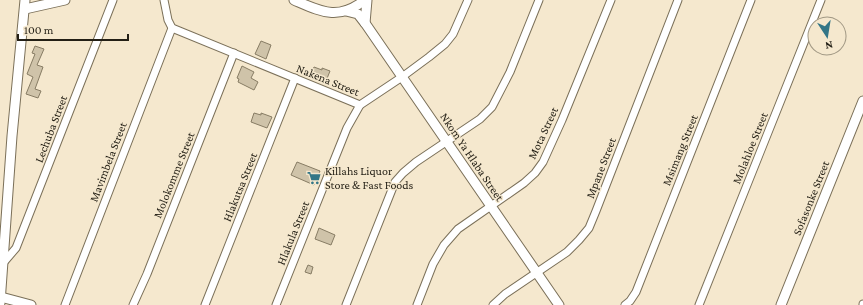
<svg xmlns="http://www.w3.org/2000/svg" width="863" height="305" viewBox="0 0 863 305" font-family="'Crimson Pro',serif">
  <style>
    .building { fill: #cfc3a9; stroke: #877c64 }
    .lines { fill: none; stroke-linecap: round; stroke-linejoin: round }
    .minor-casing { stroke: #7b7059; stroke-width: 9 }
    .tertiary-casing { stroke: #7b7059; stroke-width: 11 }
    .minor { stroke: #fff; stroke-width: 7 }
    .tertiary { stroke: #fff; stroke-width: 9 }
    .labels { text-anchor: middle; stroke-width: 3; stroke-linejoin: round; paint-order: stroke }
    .street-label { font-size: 12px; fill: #231f15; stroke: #f5e8ce }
    .poi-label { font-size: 12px; fill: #231f15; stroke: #f5e8ce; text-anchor: start }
  </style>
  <rect width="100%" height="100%" fill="#f5e8ce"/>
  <g class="building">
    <path d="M 261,41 L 271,45 L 266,59 L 255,54 Z"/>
    <path d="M 35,46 L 44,49 L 37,65 L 43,67 L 35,89 L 41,91 L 38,98 L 26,94 L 33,77 L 27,74 L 35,54 L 32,53 Z"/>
    <path d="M 242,66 L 254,72 L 251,78 L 258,82 L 254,90 L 238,82 L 239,79 L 237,78 Z"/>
    <path d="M 314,67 L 322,70 L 322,68 L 330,71 L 326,81 L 318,78 L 319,75 L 312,72 Z"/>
    <path d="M 254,113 L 261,115 L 261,113 L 272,117 L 267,128 L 251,122 Z"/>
    <path d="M 297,162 L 320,171 L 314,185 L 291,175 Z"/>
    <path d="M 319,228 L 335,235 L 331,245 L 315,239 Z"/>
    <path d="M 308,265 L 313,267 L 311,274 L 305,272 Z"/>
  </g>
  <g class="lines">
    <g class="minor-casing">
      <g id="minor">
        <path d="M 164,0 L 168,20 L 172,28 L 360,105"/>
        <path d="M 4,262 L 16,248 L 113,0"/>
        <path d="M 65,305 L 172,28"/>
        <path d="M 133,305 L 147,274 L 234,53"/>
        <path d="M 205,305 L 295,78"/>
        <path d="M 276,305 L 347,128 L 360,105 L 402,77 L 429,57 L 445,44 L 453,34 L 468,0"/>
        <path d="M 346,305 L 395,182 L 403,173 L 416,162 L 480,119 L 492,107 L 510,72 L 539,0"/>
        <path d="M 417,305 L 433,264 L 444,245 L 458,229 L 524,183 L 535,173 L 543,162 L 562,120 L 611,0"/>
        <path d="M 493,305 L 505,294 L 567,252 L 579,240 L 589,228 L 596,211 L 678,0"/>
        <path d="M 625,305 L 630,301 L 636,292 L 751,0"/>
        <path d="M 699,305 L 821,0"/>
        <path d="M 863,305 L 863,304"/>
      </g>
    </g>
    <g class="tertiary-casing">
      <g id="tertiary">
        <path d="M 294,0 C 322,12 338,21 365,0"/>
        <path d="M 25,9 L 65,0"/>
        <path d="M 346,11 L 358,14 L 365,23 L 559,305"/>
        <path d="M 365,23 L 367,0"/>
        <path d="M 1,297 L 31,305"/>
        <path d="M 0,303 L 12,136 L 25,0"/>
        <path d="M 781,305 L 863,101"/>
      </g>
    </g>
    <use href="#minor" class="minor"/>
    <use href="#tertiary" class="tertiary"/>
  </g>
  <defs>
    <g id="supermarket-bare" transform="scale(1.08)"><path d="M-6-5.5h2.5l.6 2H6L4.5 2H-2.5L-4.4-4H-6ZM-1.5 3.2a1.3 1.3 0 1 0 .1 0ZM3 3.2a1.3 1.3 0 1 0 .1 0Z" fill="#337687" stroke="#f5e8ce" stroke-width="2.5" paint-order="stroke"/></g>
  </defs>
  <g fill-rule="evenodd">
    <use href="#supermarket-bare" x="314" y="178"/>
  </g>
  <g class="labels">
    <g class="street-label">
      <text transform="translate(328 80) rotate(22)" y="4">Nakena Street</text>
      <text transform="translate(51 129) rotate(-69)" y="4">Lechuba Street</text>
      <text transform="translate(543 133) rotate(-65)" y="4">Mota Street</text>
      <text transform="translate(750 148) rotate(-68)" y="4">Molahloe Street</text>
      <text transform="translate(680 150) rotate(-68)" y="4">Msimang Street</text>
      <text transform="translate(472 157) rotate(56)" y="4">Nkom Ya Hlaba Street</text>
      <text transform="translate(108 162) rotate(-69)" y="4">Mavimbela Street</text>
      <text transform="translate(601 168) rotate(-69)" y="4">Mpane Street</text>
      <text transform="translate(174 175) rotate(-68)" y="4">Molokomme Street</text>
      <text transform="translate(240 187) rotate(-68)" y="4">Hlakutsa Street</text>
      <text transform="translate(811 198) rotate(-68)" y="4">Sofasonke Street</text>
      <text transform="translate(293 233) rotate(-68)" y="4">Hlakula Street</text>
    </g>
    <g class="poi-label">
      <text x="325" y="175">Killahs Liquor<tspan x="325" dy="14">Store &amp; Fast Foods</tspan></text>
    </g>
  </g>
  <g transform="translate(827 36) rotate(168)"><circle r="19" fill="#f5e8ce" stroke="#a19884"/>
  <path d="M0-3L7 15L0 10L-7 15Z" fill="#337687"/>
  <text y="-6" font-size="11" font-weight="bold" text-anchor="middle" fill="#231f15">N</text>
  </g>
  <path d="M18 34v6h110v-6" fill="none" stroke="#231f15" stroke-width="2"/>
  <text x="24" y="34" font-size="12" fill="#231f15" stroke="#f5e8ce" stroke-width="3" paint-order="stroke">100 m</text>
</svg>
